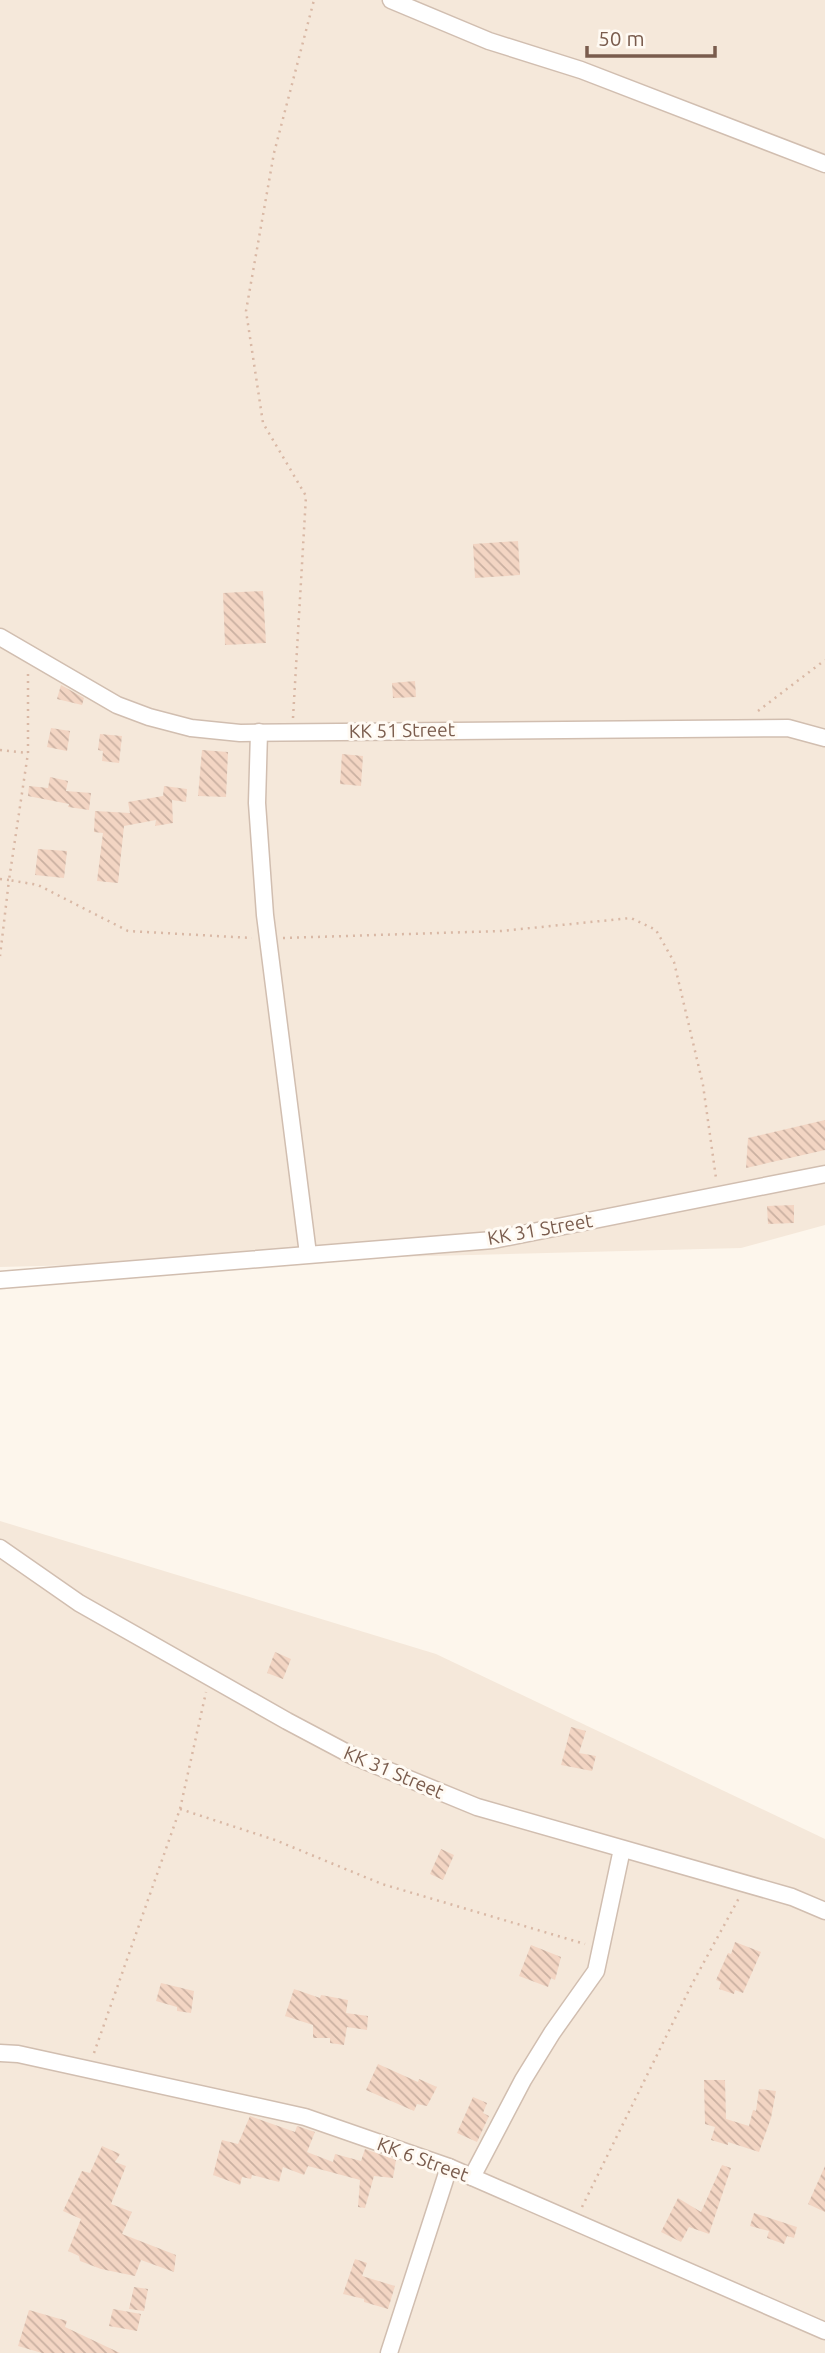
<svg xmlns="http://www.w3.org/2000/svg" width="825" height="2353" viewBox="0 0 825 2353" font-family="Ubuntu,sans-serif">
  <style>
    .residential { fill: #f5e8da }
    .building { fill: url(#building-back-hatch) }
    .lines { fill: none; stroke-linecap: round; stroke-linejoin: round }
    .street-casing { stroke: #d1beb0; stroke-width: 19 }
    .path { stroke: #d9b8a5; stroke-width: 2.5; stroke-dasharray: 2 5; stroke-linecap: butt }
    .street { stroke: #fff; stroke-width: 16 }
    .labels { text-anchor: middle; stroke-width: 6; stroke-linejoin: round; paint-order: stroke }
    .street-label { font-size: 19px; fill: #7a5c4d; stroke: #fffaf3 }
  </style>
  <defs>
    <pattern id="building-back-hatch" width="6" height="6" patternUnits="userSpaceOnUse" patternTransform="scale(1.75)"><rect width="6" height="6" fill="#f3d5c3"/><path d="M-1 5l2 2M0 0l6 6M5-1l2 2" fill="none" stroke="#cab0a1"/></pattern>
  </defs>
  <rect width="100%" height="100%" fill="#fdf6ec"/>
  <g class="residential">
    <path d="M 0,0 L 825,0 L 825,1225 L 741,1248 L 0,1267 Z"/>
    <path d="M 0,1521 L 436,1654 L 825,1839 L 825,2353 L 0,2353 Z"/>
  </g>
  <g class="building">
    <path d="M 518,541 L 520,575 L 475,578 L 473,544 Z"/>
    <path d="M 263,591 L 266,643 L 225,645 L 223,593 Z"/>
    <path d="M 415,681 L 416,697 L 393,698 L 392,683 Z"/>
    <path d="M 61,685 L 84,698 L 82,705 L 57,699 Z"/>
    <path d="M 51,728 L 70,731 L 67,751 L 47,747 Z"/>
    <path d="M 100,734 L 122,736 L 119,763 L 102,761 L 103,751 L 98,750 Z"/>
    <path d="M 202,750 L 228,752 L 226,797 L 198,796 Z"/>
    <path d="M 342,754 L 363,756 L 361,786 L 340,784 Z"/>
    <path d="M 50,777 L 68,781 L 66,791 L 91,793 L 89,810 L 68,807 L 69,804 L 28,796 L 29,786 L 48,788 Z"/>
    <path d="M 164,786 L 187,789 L 186,802 L 172,800 L 173,823 L 155,826 L 156,820 L 124,826 L 118,883 L 97,881 L 103,833 L 94,832 L 95,811 L 130,813 L 128,802 L 163,796 Z"/>
    <path d="M 38,849 L 67,851 L 64,878 L 35,875 Z"/>
    <path d="M 825,1120 L 825,1150 L 746,1168 L 748,1138 Z"/>
    <path d="M 794,1205 L 794,1223 L 768,1224 L 767,1206 Z"/>
    <path d="M 275,1652 L 291,1659 L 283,1679 L 267,1673 Z"/>
    <path d="M 571,1727 L 586,1731 L 579,1753 L 596,1756 L 592,1771 L 561,1765 Z"/>
    <path d="M 441,1849 L 454,1855 L 443,1880 L 430,1874 Z"/>
    <path d="M 735,1942 L 761,1952 L 743,1993 L 735,1990 L 734,1994 L 719,1989 L 721,1982 L 716,1980 L 728,1953 L 731,1954 Z"/>
    <path d="M 531,1945 L 561,1957 L 555,1980 L 551,1978 L 548,1987 L 519,1976 Z"/>
    <path d="M 161,1983 L 194,1991 L 191,2013 L 177,2011 L 177,2007 L 156,2001 Z"/>
    <path d="M 294,1989 L 320,1998 L 321,1995 L 348,2000 L 346,2013 L 368,2016 L 367,2030 L 347,2027 L 344,2045 L 330,2043 L 330,2038 L 313,2038 L 313,2025 L 285,2016 Z"/>
    <path d="M 378,2064 L 418,2082 L 419,2079 L 437,2087 L 427,2106 L 417,2104 L 414,2111 L 366,2090 Z"/>
    <path d="M 704,2080 L 725,2080 L 726,2119 L 749,2126 L 753,2110 L 756,2111 L 759,2089 L 776,2091 L 771,2118 L 759,2152 L 728,2142 L 728,2145 L 711,2140 L 715,2127 L 705,2124 Z"/>
    <path d="M 473,2097 L 487,2103 L 483,2113 L 489,2116 L 477,2142 L 457,2133 Z"/>
    <path d="M 250,2116 L 295,2132 L 297,2126 L 315,2132 L 307,2152 L 333,2162 L 335,2154 L 361,2161 L 365,2149 L 396,2160 L 393,2178 L 374,2176 L 365,2208 L 358,2207 L 360,2180 L 308,2166 L 304,2175 L 283,2167 L 279,2182 L 252,2175 L 251,2179 L 242,2177 L 240,2185 L 213,2175 L 222,2140 L 238,2144 Z"/>
    <path d="M 102,2146 L 120,2154 L 115,2162 L 126,2166 L 111,2204 L 132,2212 L 122,2234 L 176,2255 L 174,2272 L 141,2260 L 135,2276 L 101,2269 L 80,2261 L 79,2256 L 68,2251 L 81,2219 L 63,2211 L 82,2171 L 90,2173 Z"/>
    <path d="M 722,2165 L 731,2168 L 709,2234 L 689,2227 L 681,2242 L 661,2232 L 678,2198 L 701,2212 Z"/>
    <path d="M 825,2166 L 825,2212 L 808,2204 Z"/>
    <path d="M 754,2213 L 797,2227 L 794,2238 L 787,2236 L 784,2244 L 767,2238 L 769,2231 L 750,2226 Z"/>
    <path d="M 355,2259 L 367,2263 L 362,2276 L 395,2286 L 388,2309 L 364,2302 L 364,2299 L 343,2294 Z"/>
    <path d="M 134,2287 L 148,2289 L 144,2311 L 129,2309 Z"/>
    <path d="M 113,2309 L 141,2314 L 137,2331 L 109,2326 Z"/>
    <path d="M 29,2310 L 67,2321 L 65,2327 L 120,2353 L 42,2353 L 18,2346 Z"/>
  </g>
  <g class="lines">
    <g class="street-casing">
      <g id="street">
        <path d="M 391,0 L 489,41 L 581,70 L 825,164"/>
        <path d="M 0,637 L 117,705 L 149,717 L 191,728 L 240,733 L 788,728 L 825,738"/>
        <path d="M 259,732 L 257,803 L 265,915 L 308,1254"/>
        <path d="M 0,1280 L 493,1240 L 825,1174"/>
        <path d="M 0,1548 L 79,1603 L 287,1721 L 353,1756 L 477,1807 L 792,1897 L 825,1911"/>
        <path d="M 0,2053 L 18,2054 L 305,2117 L 449,2167 L 825,2331"/>
        <path d="M 472,2177 L 523,2080 L 552,2033 L 596,1971 L 622,1849"/>
        <path d="M 389,2353 L 449,2167"/>
      </g>
    </g>
    <g class="path">
      <path d="M 28,674 L 28,753 L 9,880 L 38,885 L 128,931 L 252,938"/>
      <path d="M 758,711 L 825,660"/>
      <path d="M 293,718 L 306,496 L 263,423 L 246,311 L 274,153 L 314,0"/>
      <path d="M 0,750 L 28,753"/>
      <path d="M 0,879 L 9,880 L 0,956"/>
      <path d="M 283,938 L 501,931 L 631,918 L 656,930 L 674,962 L 703,1085 L 716,1178"/>
      <path d="M 180,1809 L 275,1840 L 382,1884 L 585,1944"/>
      <path d="M 94,2053 L 180,1809 L 206,1692"/>
      <path d="M 582,2207 L 692,1984 L 739,1898"/>
    </g>
    <use href="#street" class="street"/>
  </g>
  <g class="labels">
    <g class="street-label">
      <text transform="translate(402 730) rotate(-1)" y="7">KK 51 Street</text>
      <text transform="translate(540 1229) rotate(-10)" y="7">KK 31 Street</text>
      <text transform="translate(394 1772) rotate(23)" y="7">KK 31 Street</text>
      <text transform="translate(423 2159) rotate(20)" y="7">KK 6 Street</text>
    </g>
  </g>
  <path d="M587 46v10h128v-10" fill="none" stroke="#7a5c4d" stroke-width="3.5"/>
  <text x="598" y="46" font-size="21" fill="#7a5c4d" stroke="#fffaf3" stroke-width="5" paint-order="stroke">50 m</text>
</svg>
